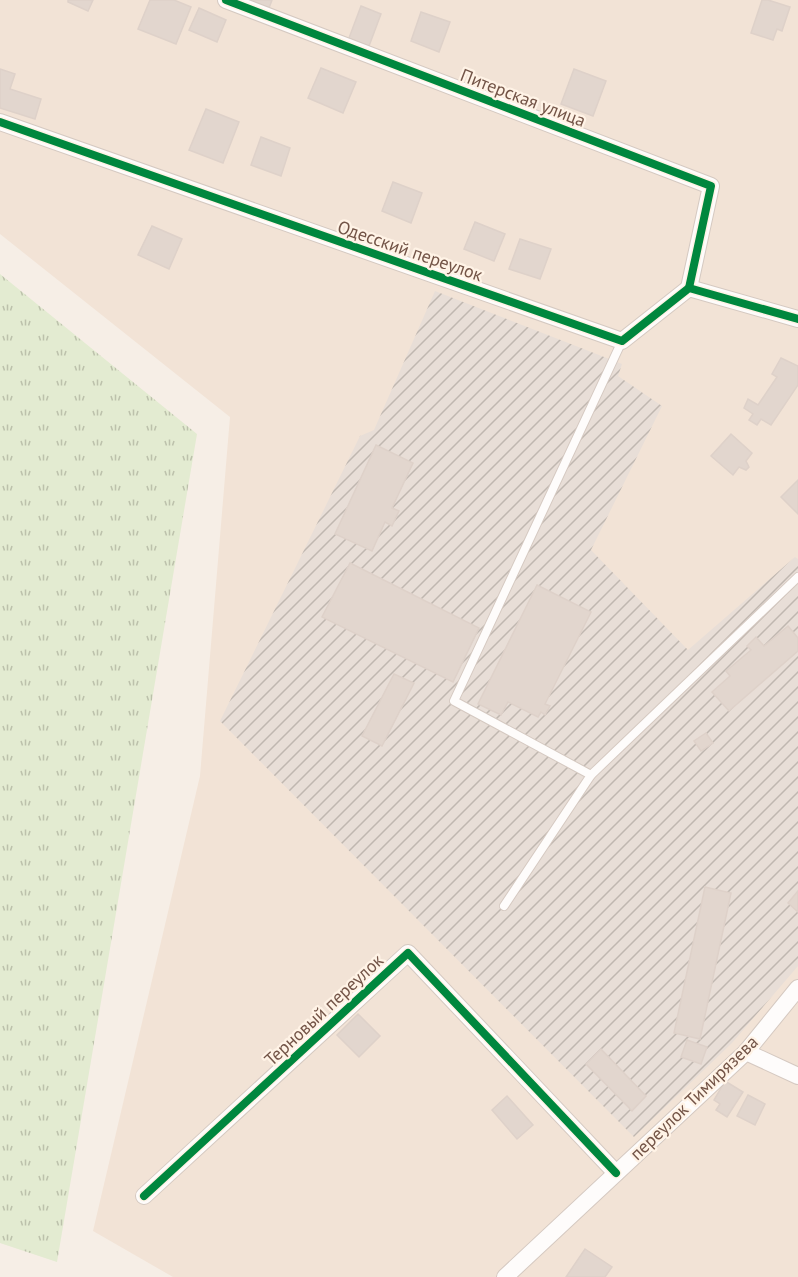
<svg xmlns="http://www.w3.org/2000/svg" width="798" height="1277" viewBox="0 0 798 1277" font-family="'PT Sans',sans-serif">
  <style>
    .residential { fill: #f2e3d6 }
    .industrial { fill: url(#industrial-furrows) }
    .grass { fill: url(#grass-tufts) }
    .building { fill: #e2d6ce; stroke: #ded1c9; stroke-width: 1.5 }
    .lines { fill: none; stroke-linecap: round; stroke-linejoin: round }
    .lane-casing { stroke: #d5c9c1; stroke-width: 10 }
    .street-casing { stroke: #d5c9c1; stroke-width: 18 }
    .lane { stroke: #fefcfb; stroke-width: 8 }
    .street { stroke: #fefcfb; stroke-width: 16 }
    .cycleway-casing { stroke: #fff3e6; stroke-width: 11 }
    .cycleway { stroke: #00873e; stroke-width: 8 }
    .labels { text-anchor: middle; stroke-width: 4.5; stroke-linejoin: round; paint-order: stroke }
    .street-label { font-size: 18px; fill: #735447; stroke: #fff3e6 }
  </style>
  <defs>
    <pattern id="industrial-furrows" width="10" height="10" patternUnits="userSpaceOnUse" patternTransform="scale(1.5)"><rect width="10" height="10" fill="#e8ded7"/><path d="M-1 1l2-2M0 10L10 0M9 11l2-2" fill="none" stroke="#c0b7b0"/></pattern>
    <pattern id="grass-tufts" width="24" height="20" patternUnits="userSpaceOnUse" patternTransform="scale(1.5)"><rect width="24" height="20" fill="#e3ebd1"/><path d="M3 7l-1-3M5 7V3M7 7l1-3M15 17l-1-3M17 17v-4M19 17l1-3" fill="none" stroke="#bcc1ab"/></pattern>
  </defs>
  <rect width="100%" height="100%" fill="#f6eee6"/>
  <path class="residential" d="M 0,0 L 798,0 L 798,1277 L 173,1277 L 93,1231 L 200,776 L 230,417 L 0,234 Z"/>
  <path class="industrial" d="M 435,291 L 622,364 L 618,376 L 662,406 L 591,550 L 688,650 L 795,557 L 798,559 L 798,966 L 732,1043 L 634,1137 L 220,721 L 360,436 L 374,430 Z"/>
  <path class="grass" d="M 0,274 L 197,434 L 57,1262 L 0,1243 Z"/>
  <g class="building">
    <path d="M 68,0 L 93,0 L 88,11 L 68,2 Z"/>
    <path d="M 150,0 L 174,0 L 191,7 L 176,44 L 138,29 Z"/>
    <path d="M 248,0 L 272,0 L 269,8 Z"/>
    <path d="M 762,0 L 768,0 L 790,7 L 782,31 L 777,29 L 773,40 L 751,33 Z"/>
    <path d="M 361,6 L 381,14 L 369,46 L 349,38 Z"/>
    <path d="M 199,8 L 226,20 L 217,42 L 189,30 Z"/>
    <path d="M 421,12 L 450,22 L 439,52 L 411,41 Z"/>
    <path d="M 321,68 L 356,82 L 343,113 L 308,98 Z"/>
    <path d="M 0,69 L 15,74 L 10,89 L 41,99 L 35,119 L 0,108 Z"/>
    <path d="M 574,69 L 606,81 L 593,116 L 561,104 Z"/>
    <path d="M 206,109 L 239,122 L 223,163 L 189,150 Z"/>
    <path d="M 261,137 L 290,148 L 281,176 L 251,165 Z"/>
    <path d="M 393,182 L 422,193 L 411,223 L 382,211 Z"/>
    <path d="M 475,222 L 505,234 L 494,261 L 464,249 Z"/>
    <path d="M 152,226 L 182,239 L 169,269 L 138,255 Z"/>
    <path d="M 520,239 L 551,249 L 540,279 L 509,269 Z"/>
    <path d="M 781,358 L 798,366 L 798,385 L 771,425 L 761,419 L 757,425 L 749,420 L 753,414 L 744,408 L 748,399 L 758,405 L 777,377 L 772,374 Z"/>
    <path d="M 731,434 L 752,453 L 746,461 L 749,467 L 746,470 L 739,467 L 733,475 L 711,456 Z"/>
    <path d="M 376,445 L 413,463 L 392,508 L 399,511 L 392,526 L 385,522 L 372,551 L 335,534 Z"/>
    <path d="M 798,480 L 798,514 L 781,497 Z"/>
    <path d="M 350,563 L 479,628 L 453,682 L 322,617 Z"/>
    <path d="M 537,585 L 591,612 L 545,704 L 550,706 L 545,715 L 541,712 L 538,717 L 508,702 L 501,715 L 478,704 Z"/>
    <path d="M 788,626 L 798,638 L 798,651 L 729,711 L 712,692 L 730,676 L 726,671 L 751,650 L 747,646 L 756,637 L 764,646 Z"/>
    <path d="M 394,674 L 414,683 L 382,746 L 362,736 Z"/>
    <path d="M 706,733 L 713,743 L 701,751 L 694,741 Z"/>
    <path d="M 705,887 L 731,893 L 700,1039 L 674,1033 Z"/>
    <path d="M 798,891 L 798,912 L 788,903 Z"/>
    <path d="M 358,1014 L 380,1036 L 359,1057 L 337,1035 Z"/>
    <path d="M 687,1040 L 707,1047 L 701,1064 L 681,1057 Z"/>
    <path d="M 601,1049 L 646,1096 L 632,1111 L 586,1064 Z"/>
    <path d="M 725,1081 L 743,1092 L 727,1117 L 716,1110 L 720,1104 L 714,1100 Z"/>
    <path d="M 748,1095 L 765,1104 L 755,1125 L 737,1116 Z"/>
    <path d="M 507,1096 L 533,1125 L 517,1139 L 492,1110 Z"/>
    <path d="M 585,1249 L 612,1267 L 605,1277 L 566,1277 Z"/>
  </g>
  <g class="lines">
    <g class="lane-casing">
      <g id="lane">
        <path d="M 622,341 L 454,701 L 591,775 L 798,577"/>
        <path d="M 504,906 L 591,775"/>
      </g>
    </g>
    <g class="street-casing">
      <g id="street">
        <path d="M 226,0 L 711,186 L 689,288"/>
        <path d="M 0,122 L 622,341 L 689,288 L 798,319"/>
        <path d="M 746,1052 L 798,1076"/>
        <path d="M 144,1196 L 408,953 L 616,1173"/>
        <path d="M 505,1277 L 746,1052 L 798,988"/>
      </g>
    </g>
    <use href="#lane" class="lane"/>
    <use href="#street" class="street"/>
    <g class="cycleway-casing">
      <g id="cycleway">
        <path d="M 226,0 L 711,186 L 689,288"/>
        <path d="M 0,122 L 622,341 L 689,288 L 798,319"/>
        <path d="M 144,1196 L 408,953 L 616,1173"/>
      </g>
    </g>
    <use href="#cycleway" class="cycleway"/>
  </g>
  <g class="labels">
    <g class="street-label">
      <text transform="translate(523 98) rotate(21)" y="6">Питерская улица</text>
      <text transform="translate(410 251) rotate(19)" y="6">Одесский переулок</text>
      <text transform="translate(324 1010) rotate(-43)" y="6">Терновый переулок</text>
      <text transform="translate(694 1098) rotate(-44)" y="6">переулок Тимирязева</text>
    </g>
  </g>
</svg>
